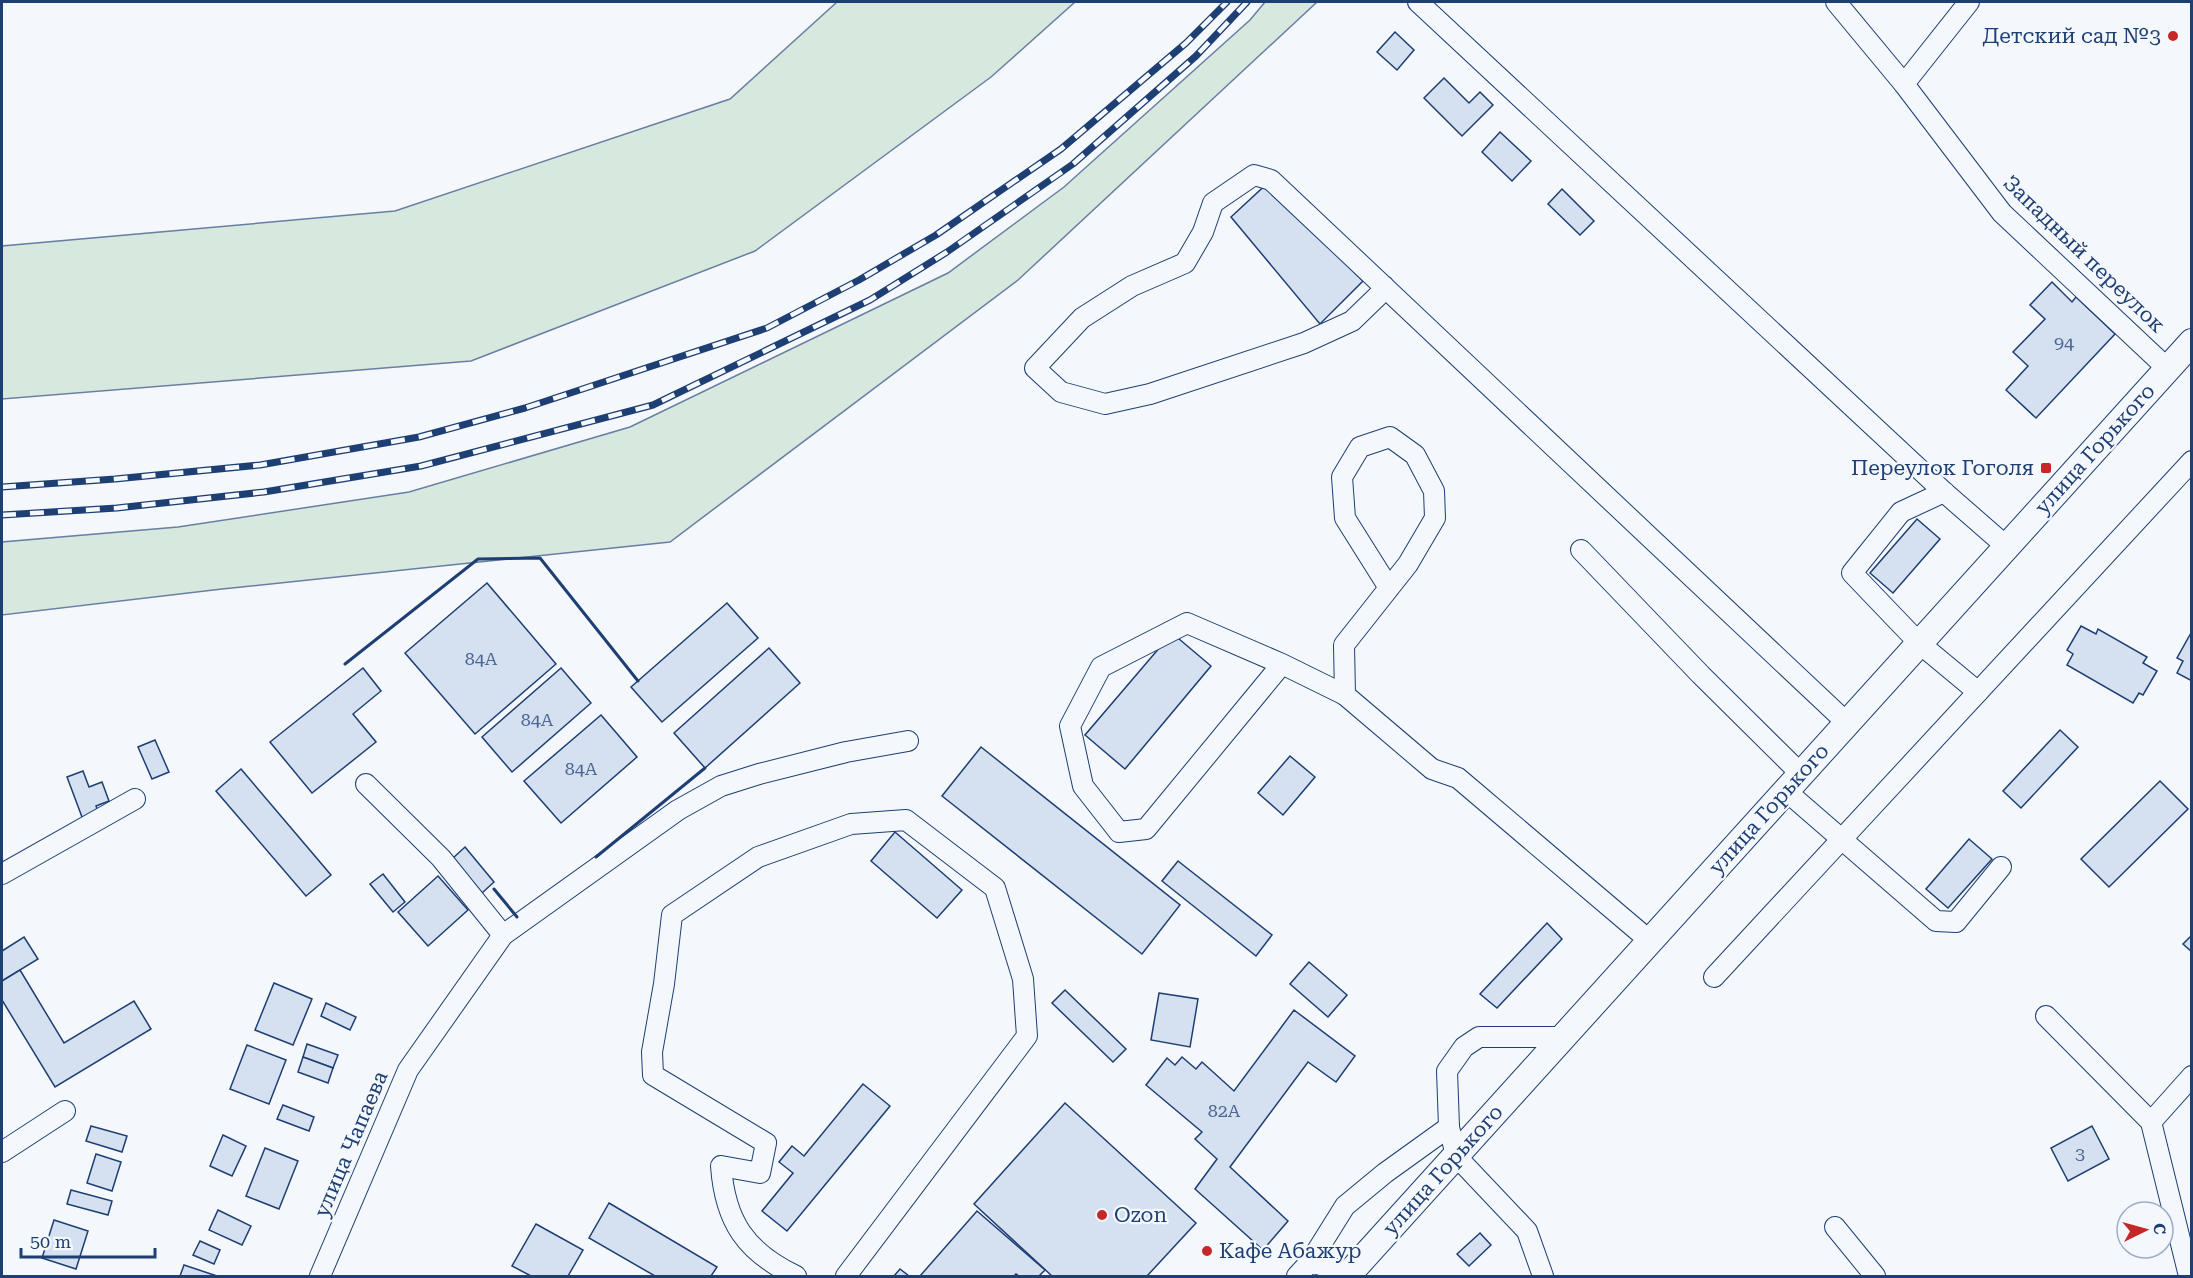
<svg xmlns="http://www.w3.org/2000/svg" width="2193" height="1278" viewBox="0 0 2193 1278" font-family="'Roboto Serif',serif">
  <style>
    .green { fill: #d7e8df; stroke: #687fa3; stroke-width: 1.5 }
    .building { fill: #d5e0f0; stroke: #1d3f73; stroke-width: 1.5 }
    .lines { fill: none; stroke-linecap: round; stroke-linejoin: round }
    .minor-casing { stroke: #1d3f73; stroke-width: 22 }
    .major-casing { stroke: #1d3f73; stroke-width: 28 }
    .minor { stroke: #f4f7fb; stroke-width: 20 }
    .major { stroke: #f4f7fb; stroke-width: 26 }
    .rail-casing { stroke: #1d3f73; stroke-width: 7 }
    .rail { stroke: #f4f7fb; stroke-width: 4.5; stroke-dasharray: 14; stroke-linecap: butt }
    .wall { stroke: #1d3f73; stroke-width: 3 }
    .poi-dot { fill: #c62828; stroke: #f4f7fb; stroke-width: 2 }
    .labels { text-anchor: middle; stroke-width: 4.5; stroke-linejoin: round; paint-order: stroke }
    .number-label { font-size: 18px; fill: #4b6792 }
    .poi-label { font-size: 21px; fill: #1d3f73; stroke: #f4f7fb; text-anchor: end }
    .street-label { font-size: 21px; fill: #1d3f73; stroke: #f4f7fb }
  </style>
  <rect width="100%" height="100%" fill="#f4f7fb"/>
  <g class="green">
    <path d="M 837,2 L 1075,2 L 991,77 L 755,251 L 471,361 L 2,399 L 2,246 L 395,211 L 730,99 Z"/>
    <path d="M 1265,2 L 1317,2 L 1018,280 L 670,542 L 222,589 L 2,615 L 2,542 L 178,527 L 409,492 L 630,427 L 948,273 L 1064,187 L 1250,20 Z"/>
  </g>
  <g class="building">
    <path d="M 1395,32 L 1414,50 L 1397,70 L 1377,52 Z"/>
    <path d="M 1444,78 L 1469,103 L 1480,92 L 1493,105 L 1462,136 L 1424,98 Z"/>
    <path d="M 1500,132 L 1531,161 L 1512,181 L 1482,152 Z"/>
    <path d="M 1271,180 L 1285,204 L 1363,281 L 1320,324 L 1231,217 Z"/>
    <path d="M 1562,189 L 1594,221 L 1580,235 L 1548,204 Z"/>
    <path d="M 2052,282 L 2072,302 L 2076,297 L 2115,334 L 2036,418 L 2006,390 L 2028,366 L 2013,352 L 2045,319 L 2030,305 Z"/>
    <path d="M 1917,519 L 1940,539 L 1893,593 L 1870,573 Z"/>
    <path d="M 487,583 L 556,664 L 475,734 L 405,653 Z"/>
    <path d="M 727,603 L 758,638 L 662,722 L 631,687 Z"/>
    <path d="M 2081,626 L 2096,634 L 2098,629 L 2147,657 L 2143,663 L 2157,671 L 2143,695 L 2139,693 L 2133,703 L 2067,665 L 2073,654 L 2067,650 Z"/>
    <path d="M 1172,633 L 1211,666 L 1125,769 L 1085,735 Z"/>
    <path d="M 2191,633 L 2192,634 L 2192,681 L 2177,673 L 2183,661 L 2177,658 Z"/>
    <path d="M 769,648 L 800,683 L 705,768 L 674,733 Z"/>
    <path d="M 363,668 L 381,691 L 353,714 L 376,742 L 312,793 L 270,742 Z"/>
    <path d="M 561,668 L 591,703 L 512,772 L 482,737 Z"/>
    <path d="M 601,715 L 637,757 L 561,823 L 524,781 Z"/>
    <path d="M 2060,730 L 2078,747 L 2021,808 L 2003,791 Z"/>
    <path d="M 155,740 L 169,772 L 152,779 L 138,747 Z"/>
    <path d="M 981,747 L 1180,905 L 1142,954 L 942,796 Z"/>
    <path d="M 1290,756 L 1315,777 L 1283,815 L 1258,793 Z"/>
    <path d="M 241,769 L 331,875 L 306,896 L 216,791 Z"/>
    <path d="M 83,771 L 89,787 L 102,782 L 109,801 L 96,806 L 101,819 L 85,825 L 67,777 Z"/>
    <path d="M 2160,781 L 2188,809 L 2109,887 L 2081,859 Z"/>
    <path d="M 895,832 L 962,890 L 937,918 L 871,861 Z"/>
    <path d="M 1969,839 L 1992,859 L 1948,908 L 1926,889 Z"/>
    <path d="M 465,847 L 494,882 L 482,893 L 453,858 Z"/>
    <path d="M 1178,861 L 1272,935 L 1256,956 L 1162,881 Z"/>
    <path d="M 383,874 L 405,902 L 393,912 L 370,884 Z"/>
    <path d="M 438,876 L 468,910 L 428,946 L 398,912 Z"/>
    <path d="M 1547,923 L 1562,939 L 1497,1008 L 1480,994 Z"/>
    <path d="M 2192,935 L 2192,952 L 2183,944 Z"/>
    <path d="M 24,937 L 38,959 L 2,981 L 2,951 Z"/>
    <path d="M 1309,962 L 1347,995 L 1328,1017 L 1290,984 Z"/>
    <path d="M 20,970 L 64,1043 L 134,1001 L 151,1029 L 55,1087 L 2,1000 L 2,981 Z"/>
    <path d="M 274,983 L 312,999 L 293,1045 L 255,1030 Z"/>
    <path d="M 1065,990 L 1126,1049 L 1113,1062 L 1052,1003 Z"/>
    <path d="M 1159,993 L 1198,999 L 1190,1047 L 1151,1040 Z"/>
    <path d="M 326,1003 L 356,1017 L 350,1030 L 321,1016 Z"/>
    <path d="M 1294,1010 L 1355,1056 L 1336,1082 L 1308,1062 L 1230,1167 L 1288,1221 L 1263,1250 L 1195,1189 L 1217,1159 L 1195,1139 L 1202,1132 L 1146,1085 L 1167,1058 L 1175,1065 L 1182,1057 L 1196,1069 L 1202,1062 L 1234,1091 Z"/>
    <path d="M 307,1044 L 338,1055 L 333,1068 L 303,1057 Z"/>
    <path d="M 247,1045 L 286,1060 L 269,1104 L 230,1089 Z"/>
    <path d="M 303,1057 L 333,1068 L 328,1083 L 298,1072 Z"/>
    <path d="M 863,1084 L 890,1106 L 787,1231 L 762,1211 L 793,1173 L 779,1162 L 792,1146 L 804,1156 Z"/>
    <path d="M 1065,1103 L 1196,1223 L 1147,1276 L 1052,1276 L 974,1204 Z"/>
    <path d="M 283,1105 L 314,1117 L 309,1131 L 277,1119 Z"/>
    <path d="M 91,1126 L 127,1136 L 122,1152 L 86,1141 Z"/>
    <path d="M 2092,1126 L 2109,1159 L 2068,1181 L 2051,1148 Z"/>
    <path d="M 223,1135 L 246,1146 L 232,1176 L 210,1166 Z"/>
    <path d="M 265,1148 L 298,1161 L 279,1209 L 246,1196 Z"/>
    <path d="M 96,1154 L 121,1162 L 112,1191 L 87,1183 Z"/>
    <path d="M 71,1190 L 112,1201 L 108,1215 L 67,1204 Z"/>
    <path d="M 609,1203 L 717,1267 L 711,1276 L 655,1276 L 589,1238 Z"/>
    <path d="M 218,1210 L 251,1226 L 242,1245 L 209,1230 Z"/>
    <path d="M 977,1211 L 1045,1270 L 1039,1276 L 1019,1276 L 1016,1274 L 1014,1276 L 920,1276 Z"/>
    <path d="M 54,1220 L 88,1231 L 76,1269 L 42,1258 Z"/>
    <path d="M 536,1224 L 583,1250 L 568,1276 L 531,1276 L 512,1266 Z"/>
    <path d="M 1480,1233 L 1491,1245 L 1469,1266 L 1457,1254 Z"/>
    <path d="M 200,1241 L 220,1250 L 214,1264 L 193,1255 Z"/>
    <path d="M 184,1265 L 217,1276 L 180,1276 Z"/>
    <path d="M 900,1269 L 909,1276 L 894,1276 Z"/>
  </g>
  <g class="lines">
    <g class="minor-casing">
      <g id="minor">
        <path d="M 1418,2 L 1944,492 L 2007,547"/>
        <path d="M 1836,2 L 1904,84 L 2002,213 L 2168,369"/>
        <path d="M 1904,84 L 1969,2"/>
        <path d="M 1384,286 L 1383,291 L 1352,321 L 1304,343 L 1150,394 L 1105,404 L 1061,392 L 1035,368 L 1082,318 L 1132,286 L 1185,263 L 1203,232 L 1213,203 L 1254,175 L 1271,180 C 1462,361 1655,542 1847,723"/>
        <path d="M 1944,492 L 1901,512 L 1852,573 L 1919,643 L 1978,692"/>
        <path d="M 1581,550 L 1701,675 L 1801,774"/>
        <path d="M 1389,588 L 1345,518 L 1342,477 L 1360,447 L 1390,437 L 1415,455 L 1434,491 L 1435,518 L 1408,564 L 1344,645 L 1345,695 L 1432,769 L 1458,778 L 1650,941"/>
        <path d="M 1282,664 L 1146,829 L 1119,832 L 1083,786 L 1070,726 L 1101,667 L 1187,623 L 1282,664 L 1345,695"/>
        <path d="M 366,784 L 441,858 L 503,935"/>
        <path d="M 1786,791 L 1936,921 L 1956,922 L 2001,867"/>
        <path d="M 2,874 L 135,799"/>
        <path d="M 1714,977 L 2192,461"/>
        <path d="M 2046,1016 L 2151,1122 L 2189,1276"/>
        <path d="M 2151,1122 L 2192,1076"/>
        <path d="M 2,1152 L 65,1111"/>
        <path d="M 1835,1227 L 1875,1276"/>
        <path d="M 1310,1262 L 1345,1206 L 1385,1173 L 1449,1127"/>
        <path d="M 320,1276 L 408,1070 L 503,935 L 678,810 L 721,786 L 759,774 L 846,752 L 908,741"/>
        <path d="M 796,1276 C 746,1252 725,1222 721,1166 L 760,1173 L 766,1143 L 653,1075 L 652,1052 L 664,984 L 672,915 L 758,857 L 851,824 L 906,820 L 995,888 L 1023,979 L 1027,1036 L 846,1276"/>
        <path d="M 1297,1276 L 1310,1262 L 1350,1273"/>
        <path d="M 1543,1276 L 1527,1231 L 1456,1156 L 1449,1127 L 1447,1071 L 1464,1047 L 1479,1037 L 1564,1037"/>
      </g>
    </g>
    <g class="major-casing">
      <path id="major" d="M 1347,1276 L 2192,342"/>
    </g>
    <use href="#minor" class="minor"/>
    <use href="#major" class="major"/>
    <g class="rail-casing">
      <g id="rail">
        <path d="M 2,487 L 115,479 L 260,465 L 419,437 L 525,408 L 767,328 L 859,280 L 936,235 L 1061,149 L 1186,43 L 1227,2"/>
        <path d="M 2,515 L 117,508 L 264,492 L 421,466 L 653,405 L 870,300 L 947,252 L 1073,164 L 1196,56 L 1247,2"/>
      </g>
    </g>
    <use href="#rail" class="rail"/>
    <g class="wall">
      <path d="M 345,664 L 478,559 L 540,558 L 638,681"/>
      <path d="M 596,857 L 705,768"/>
      <path d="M 494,889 L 517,917"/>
    </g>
  </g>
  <g class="poi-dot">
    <circle cx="2173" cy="36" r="6"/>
    <rect x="2040" y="462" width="12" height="12" rx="3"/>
    <circle cx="1102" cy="1215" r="6"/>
    <circle cx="1207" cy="1251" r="6"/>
  </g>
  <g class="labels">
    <g class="number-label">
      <text x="2064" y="349">94</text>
      <text x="481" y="665">84А</text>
      <text x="537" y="726">84А</text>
      <text x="581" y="775">84А</text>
      <text x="1224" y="1117">82А</text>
      <text x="2080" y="1160">3</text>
    </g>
    <g class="poi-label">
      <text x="2161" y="43">Детский сад №3</text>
      <text x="2034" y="475">Переулок Гоголя</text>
      <text x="1114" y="1222" text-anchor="start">Ozon</text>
      <text x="1219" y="1258" text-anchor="start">Кафе Абажур</text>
    </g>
    <g class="street-label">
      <text transform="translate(2084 254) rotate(44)" y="7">Западный переулок</text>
      <text transform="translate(2095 449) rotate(-48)" y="7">улица Горького</text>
      <text transform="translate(1769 809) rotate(-48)" y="7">улица Горького</text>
      <text transform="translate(351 1144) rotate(-67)" y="7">улица Чапаева</text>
      <text transform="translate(1443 1170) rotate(-48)" y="7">улица Горького</text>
    </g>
  </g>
  <rect width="2193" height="1278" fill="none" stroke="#1d3f73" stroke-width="6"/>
  <g transform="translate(2145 1230) rotate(85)"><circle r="28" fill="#f4f7fb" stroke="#9eadc5" stroke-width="1.5"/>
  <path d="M0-4.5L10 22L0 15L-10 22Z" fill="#c62828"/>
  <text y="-9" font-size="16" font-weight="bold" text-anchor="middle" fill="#1d3f73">С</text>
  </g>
  <path d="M21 1248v9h134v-9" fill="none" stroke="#1d3f73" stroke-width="3"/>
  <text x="30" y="1248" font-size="18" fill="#1d3f73" stroke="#f4f7fb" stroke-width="4.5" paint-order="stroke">50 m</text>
</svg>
